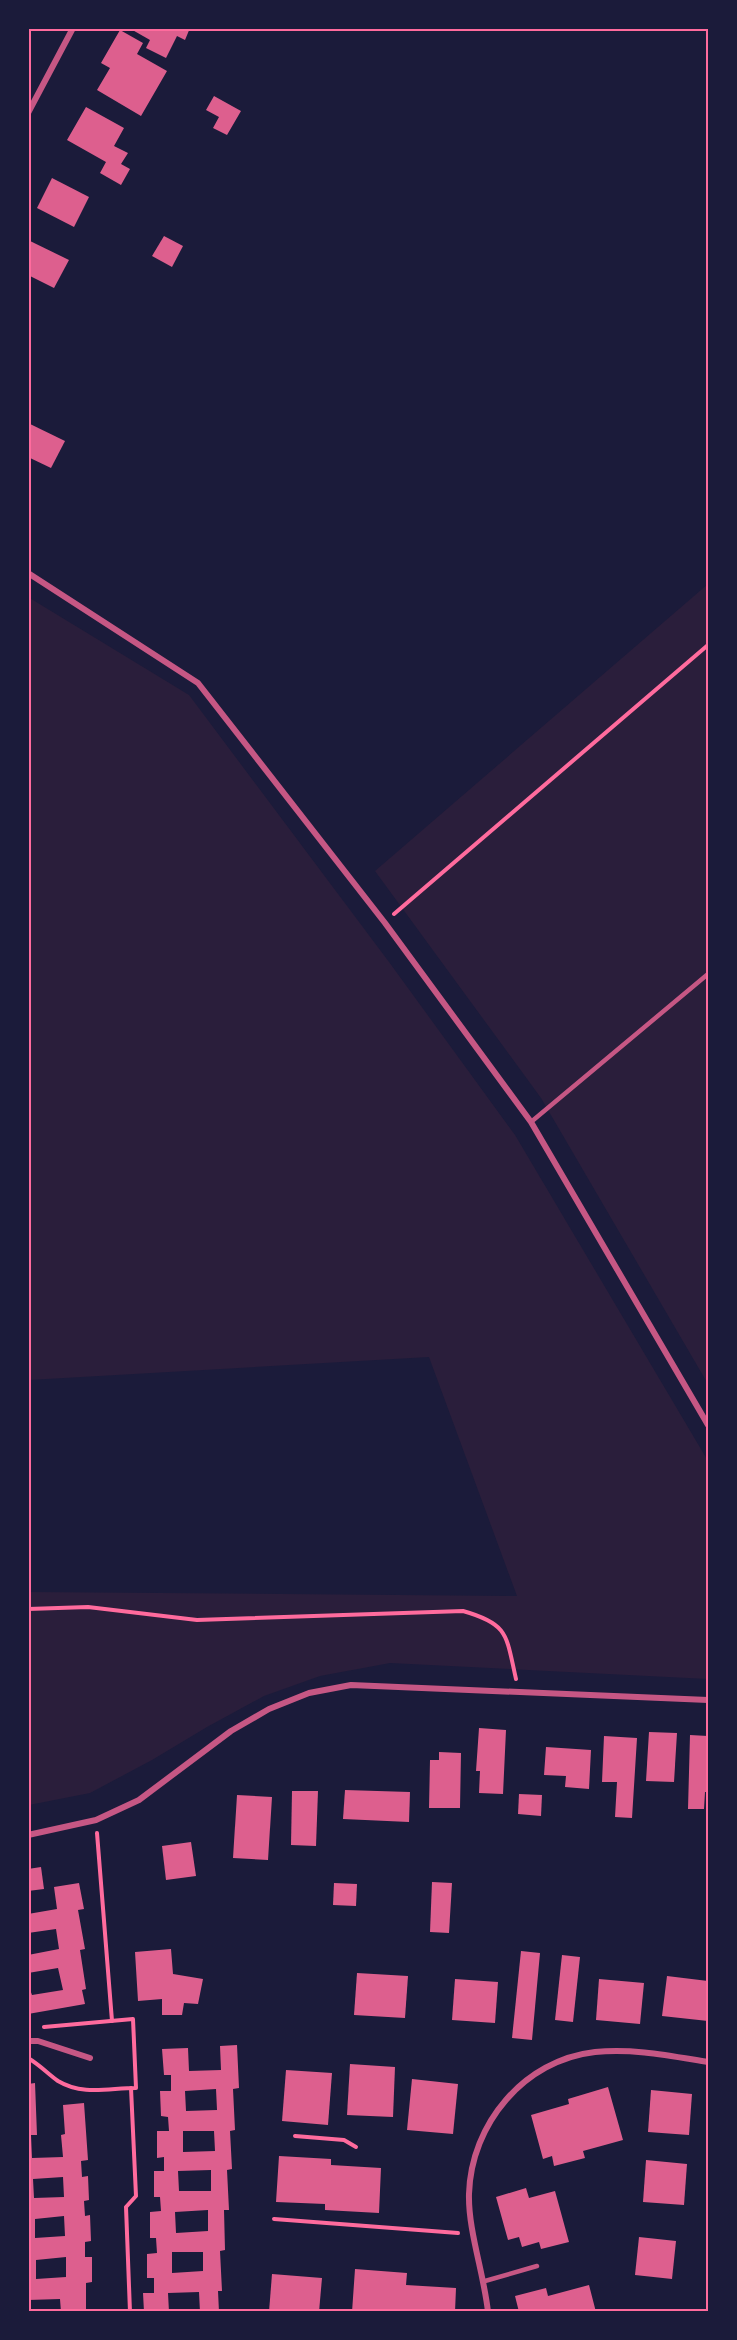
<svg xmlns="http://www.w3.org/2000/svg" width="737" height="2340" viewBox="0 0 737 2340" font-family="'PT Sans',sans-serif">
  <style>
    .green { fill: #2a1e3b }
    .building { fill: #dd5f8e; fill-rule: evenodd }
    .lines { fill: none; stroke-linecap: round; stroke-linejoin: round }
    .path { stroke: #ff6b9d; stroke-width: 4 }
    .service { stroke: #c65784; stroke-width: 4.5 }
    .minor { stroke: #c65784; stroke-width: 6 }
    .neatline { fill: none; stroke: #ff6b9d; stroke-width: 2 }
  </style>
  <rect width="100%" height="100%" fill="#1b1b3a"/>
  <g class="green">
    <path d="M 708,584 L 708,1384 L 541,1098 L 375,871 Z"/>
    <path d="M 28,597 L 189,695 L 389,962 L 515,1135 L 708,1461 L 708,1679 L 390,1663 L 320,1676 L 264,1696 L 207,1727 L 152,1760 L 90,1793 L 29,1805 L 29,1592 L 517,1596 L 429,1357 L 29,1380 Z"/>
  </g>
  <g class="building">
    <path d="M 129,28 L 190,28 L 185,40 L 177,36 L 166,58 L 146,48 L 150,40 Z"/>
    <path d="M 120,30 L 143,43 L 137,54 L 167,71 L 141,116 L 97,90 L 110,68 L 101,63 Z"/>
    <path d="M 214,96 L 241,111 L 227,135 L 213,128 L 219,117 L 206,110 Z"/>
    <path d="M 86,107 L 124,128 L 114,146 L 128,153 L 121,164 L 130,169 L 121,185 L 100,173 L 106,162 L 67,140 Z"/>
    <path d="M 52,178 L 89,197 L 74,227 L 37,208 Z"/>
    <path d="M 164,236 L 183,246 L 172,267 L 152,256 Z"/>
    <path d="M 28,240 L 69,260 L 54,288 L 28,275 Z"/>
    <path d="M 28,423 L 65,441 L 51,468 L 28,457 Z"/>
    <path d="M 479,1728 L 506,1730 L 503,1794 L 479,1793 L 480,1771 L 476,1771 Z"/>
    <path d="M 649,1732 L 677,1733 L 674,1782 L 646,1781 Z"/>
    <path d="M 690,1735 L 708,1736 L 708,1792 L 705,1792 L 704,1809 L 688,1809 Z"/>
    <path d="M 604,1736 L 637,1738 L 632,1818 L 615,1817 L 617,1782 L 602,1782 Z"/>
    <path d="M 546,1747 L 591,1750 L 589,1789 L 565,1787 L 566,1776 L 544,1775 Z"/>
    <path d="M 439,1752 L 461,1753 L 460,1808 L 429,1808 L 430,1760 L 439,1760 Z"/>
    <path d="M 345,1790 L 410,1792 L 409,1822 L 343,1819 Z"/>
    <path d="M 292,1791 L 318,1791 L 316,1846 L 291,1845 Z"/>
    <path d="M 519,1794 L 542,1795 L 541,1816 L 518,1814 Z"/>
    <path d="M 237,1795 L 272,1797 L 268,1860 L 233,1858 Z"/>
    <path d="M 191,1842 L 196,1876 L 166,1880 L 162,1846 Z"/>
    <path d="M 41,1867 L 44,1889 L 28,1891 L 28,1869 Z"/>
    <path d="M 432,1882 L 452,1883 L 449,1933 L 430,1932 Z"/>
    <path d="M 79,1883 L 84,1909 L 78,1910 L 85,1949 L 80,1950 L 86,1989 L 82,1990 L 85,2004 L 28,2014 L 28,1984 L 32,1995 L 63,1990 L 58,1968 L 28,1973 L 28,1955 L 59,1949 L 56,1929 L 28,1933 L 28,1914 L 57,1909 L 54,1887 Z"/>
    <path d="M 334,1883 L 357,1884 L 356,1906 L 333,1905 Z"/>
    <path d="M 171,1949 L 173,1974 L 203,1979 L 198,2004 L 184,2003 L 182,2015 L 162,2015 L 162,1999 L 138,2001 L 135,1952 Z"/>
    <path d="M 521,1951 L 540,1953 L 532,2040 L 512,2038 Z"/>
    <path d="M 562,1955 L 580,1957 L 573,2022 L 555,2020 Z"/>
    <path d="M 357,1973 L 408,1976 L 405,2018 L 354,2015 Z"/>
    <path d="M 667,1976 L 708,1981 L 708,2021 L 662,2016 Z"/>
    <path d="M 455,1979 L 498,1982 L 495,2023 L 452,2020 Z"/>
    <path d="M 599,1979 L 644,1983 L 640,2024 L 596,2020 Z"/>
    <path d="M 237,2045 L 239,2088 L 233,2089 L 235,2130 L 230,2131 L 232,2169 L 227,2170 L 229,2210 L 224,2210 L 225,2250 L 220,2251 L 222,2291 L 218,2291 L 219,2312 L 200,2312 L 199,2292 L 168,2293 L 169,2312 L 144,2312 L 143,2293 L 154,2293 L 154,2278 L 147,2278 L 147,2254 L 157,2253 L 156,2238 L 150,2238 L 150,2212 L 161,2211 L 160,2197 L 154,2197 L 154,2171 L 164,2171 L 164,2157 L 157,2158 L 157,2131 L 169,2131 L 168,2117 L 161,2116 L 160,2091 L 171,2091 L 171,2075 L 164,2075 L 162,2049 L 188,2048 L 189,2071 L 221,2070 L 220,2046 ZM 216,2089 L 217,2110 L 186,2111 L 185,2091 ZM 183,2131 L 214,2131 L 215,2151 L 183,2152 ZM 211,2170 L 211,2191 L 179,2191 L 178,2171 ZM 208,2210 L 208,2231 L 176,2233 L 175,2212 ZM 172,2252 L 203,2252 L 203,2271 L 172,2273 Z"/>
    <path d="M 350,2064 L 395,2067 L 393,2117 L 347,2115 Z"/>
    <path d="M 286,2070 L 332,2073 L 328,2125 L 282,2121 Z"/>
    <path d="M 412,2079 L 458,2084 L 453,2134 L 407,2130 Z"/>
    <path d="M 35,2083 L 37,2135 L 31,2135 L 32,2158 L 63,2157 L 61,2135 L 65,2134 L 63,2105 L 84,2103 L 88,2160 L 81,2161 L 82,2177 L 88,2176 L 89,2200 L 84,2201 L 85,2216 L 90,2215 L 91,2241 L 85,2242 L 85,2257 L 92,2257 L 92,2282 L 86,2283 L 86,2312 L 61,2312 L 60,2299 L 28,2300 L 28,2084 ZM 63,2177 L 64,2197 L 34,2198 L 33,2179 ZM 64,2216 L 65,2236 L 35,2238 L 35,2219 ZM 66,2257 L 66,2277 L 36,2279 L 36,2260 Z"/>
    <path d="M 608,2087 L 623,2140 L 583,2151 L 585,2158 L 554,2166 L 552,2156 L 543,2159 L 531,2115 L 569,2104 L 568,2099 Z"/>
    <path d="M 651,2090 L 692,2094 L 689,2135 L 648,2132 Z"/>
    <path d="M 279,2156 L 331,2159 L 331,2165 L 381,2168 L 379,2213 L 325,2210 L 325,2204 L 276,2202 Z"/>
    <path d="M 646,2160 L 687,2164 L 684,2205 L 643,2202 Z"/>
    <path d="M 526,2188 L 529,2198 L 555,2191 L 569,2242 L 541,2249 L 539,2242 L 522,2247 L 519,2237 L 508,2240 L 496,2197 Z"/>
    <path d="M 639,2237 L 676,2241 L 672,2279 L 635,2275 Z"/>
    <path d="M 355,2269 L 407,2273 L 406,2285 L 456,2288 L 455,2312 L 352,2312 Z"/>
    <path d="M 272,2274 L 322,2278 L 319,2312 L 269,2312 Z"/>
    <path d="M 589,2285 L 596,2312 L 519,2312 L 515,2296 L 546,2288 L 548,2296 Z"/>
  </g>
  <g class="lines">
    <g class="path">
      <path d="M 394,914 L 708,645"/>
      <path d="M 28,1609 L 88,1607 L 197,1620 L 463,1611 C 509,1624 506,1635 516,1679"/>
      <path d="M 97,1833 L 112,2021"/>
      <path d="M 28,2058 C 40,2065 48,2074 58,2081 C 83,2096 109,2088 136,2088 L 133,2019 L 44,2027"/>
      <path d="M 295,2136 L 344,2140 L 356,2147"/>
      <path d="M 274,2219 L 458,2233"/>
      <path d="M 130,2312 L 126,2207 L 136,2196 L 131,2088"/>
    </g>
    <g class="service">
      <path d="M 531,1122 L 708,974"/>
      <path d="M 485,2281 L 537,2266"/>
    </g>
    <g class="minor">
      <path d="M 28,113 L 73,28"/>
      <path d="M 28,573 L 198,683 L 385,923 L 531,1122 L 708,1425"/>
      <path d="M 28,1835 L 96,1820 L 139,1800 L 231,1731 L 269,1709 L 309,1693 L 351,1685 L 708,1700"/>
      <path d="M 28,2041 L 38,2041 L 90,2058"/>
      <path d="M 488,2312 C 484,2274 468,2230 469,2194 C 471,2124 524,2060 595,2052 C 633,2048 671,2056 708,2062"/>
    </g>
  </g>
  <rect width="737" height="2340" fill="none" stroke="#1b1b3a" stroke-width="60"/>
  <rect x="30" y="30" width="677" height="2280" class="neatline"/>
</svg>
